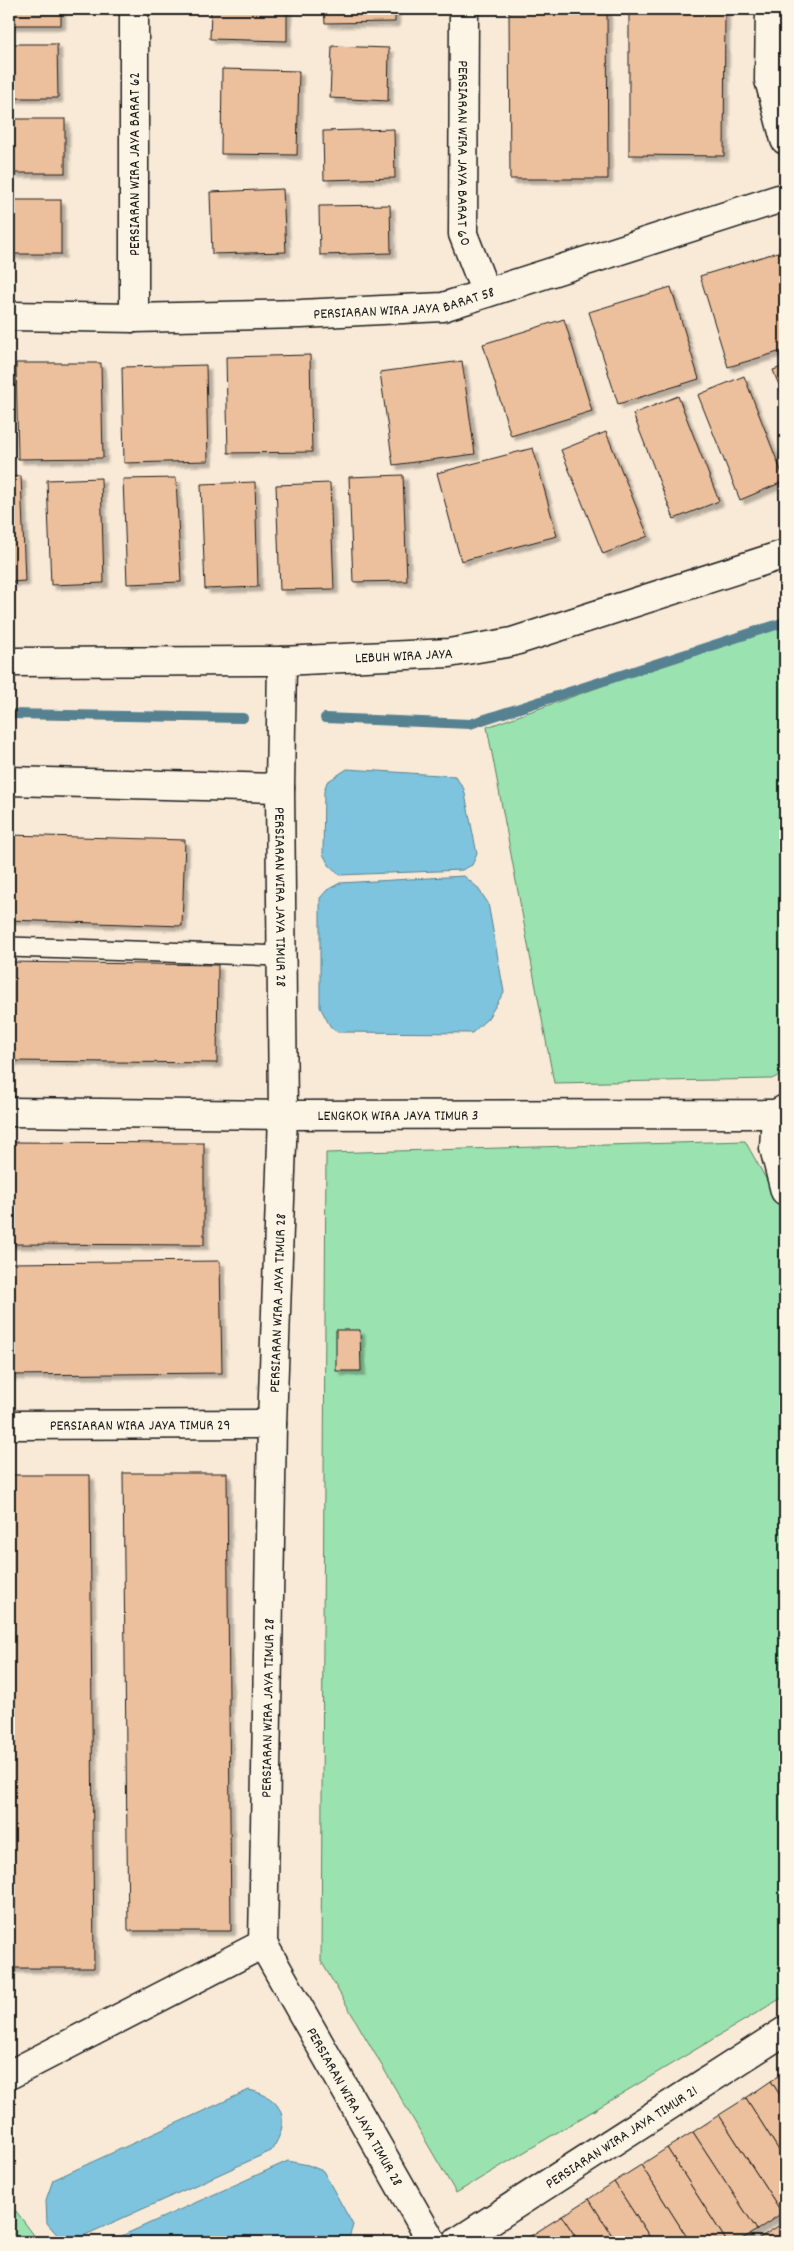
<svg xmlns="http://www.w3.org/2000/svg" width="794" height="2251" viewBox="0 0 794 2251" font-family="Dekko,sans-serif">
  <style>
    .green { fill: #9ae2b0; stroke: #5b7f66 }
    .water { fill: #7ec4de; stroke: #578190 }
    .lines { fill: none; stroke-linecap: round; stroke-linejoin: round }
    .stream { stroke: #578190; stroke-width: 10 }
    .building { fill: #edc09d; stroke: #1c1c1c; filter: url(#shadow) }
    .lane-casing { stroke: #1c1c1c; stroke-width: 22 }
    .street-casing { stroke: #1c1c1c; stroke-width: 31 }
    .secondary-casing { stroke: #1c1c1c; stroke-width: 31 }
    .lane { stroke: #fcf5e5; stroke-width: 19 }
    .street { stroke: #fcf5e5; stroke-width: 28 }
    .secondary { stroke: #fcf5e5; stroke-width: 28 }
    .labels { text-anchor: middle; stroke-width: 4.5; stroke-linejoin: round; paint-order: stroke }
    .street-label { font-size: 15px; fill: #1c1c1c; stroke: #fcf5e5 }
  </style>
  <defs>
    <filter id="shadow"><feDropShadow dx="4.5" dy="4.5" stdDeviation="1" flood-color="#0004"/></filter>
  </defs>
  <rect width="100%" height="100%" fill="#f9ead7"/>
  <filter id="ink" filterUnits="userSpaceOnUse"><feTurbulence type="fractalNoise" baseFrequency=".02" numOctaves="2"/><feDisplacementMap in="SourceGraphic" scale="10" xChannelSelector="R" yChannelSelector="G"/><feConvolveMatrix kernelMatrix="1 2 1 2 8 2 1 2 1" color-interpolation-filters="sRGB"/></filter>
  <g filter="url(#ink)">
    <g class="green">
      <path d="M 785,621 L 785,1072 L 772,1079 L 554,1083 L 487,727 Z"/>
      <path d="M 745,1141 L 785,1213 L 785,1996 L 456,2193 L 321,1961 L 326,1153 Z"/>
      <path d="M 16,2211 L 39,2242 L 9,2242 L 9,2216 Z"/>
    </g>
    <g class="water">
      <path d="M 347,769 L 455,776 L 464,789 L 477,854 L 472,865 L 462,870 L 340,875 L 329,865 L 323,854 L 324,791 L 327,782 Z"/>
      <path d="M 464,876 L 477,887 L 488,903 L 504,992 L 488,1018 L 472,1033 L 337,1032 L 330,1026 L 320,1007 L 320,898 L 327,890 L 340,883 Z"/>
      <path d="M 249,2090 C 285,2098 291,2122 271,2151 L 83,2236 L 59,2237 L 47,2223 L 46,2200 L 53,2180 Z"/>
      <path d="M 288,2161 L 308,2165 L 323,2171 L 353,2225 L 348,2241 L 108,2242 Z"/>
    </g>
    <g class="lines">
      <g class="stream">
        <path d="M 9,714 L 243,718"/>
        <path d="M 325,718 L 470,724 L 785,622"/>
      </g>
    </g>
    <g class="building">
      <rect x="9" y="9" width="52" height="16"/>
      <path d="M 211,9 L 287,9 L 287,41 L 210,39 Z"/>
      <path d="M 324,9 L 395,9 L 395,22 L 325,23 Z"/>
      <path d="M 509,9 L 607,9 L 608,179 L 510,179 Z"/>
      <path d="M 629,9 L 725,9 L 724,156 L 629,155 Z"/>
      <path d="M 9,44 L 57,44 L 58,98 L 9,98 Z"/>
      <path d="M 332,46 L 389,48 L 388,101 L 330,98 Z"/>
      <path d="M 222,69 L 299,71 L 297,155 L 221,154 Z"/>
      <rect x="9" y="119" width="56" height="54"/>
      <path d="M 394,129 L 395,178 L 324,180 L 323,131 Z"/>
      <path d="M 283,189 L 286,252 L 212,254 L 210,192 Z"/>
      <rect x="9" y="200" width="52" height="54"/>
      <path d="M 390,205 L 391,253 L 320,255 L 319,206 Z"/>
      <path d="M 781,251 L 785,265 L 785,350 L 728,367 L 700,276 Z"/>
      <path d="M 671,287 L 699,379 L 618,404 L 589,312 Z"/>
      <path d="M 564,319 L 592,411 L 511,436 L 483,344 Z"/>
      <path d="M 310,355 L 312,452 L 228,453 L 226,357 Z"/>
      <path d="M 462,361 L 475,454 L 393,465 L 380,372 Z"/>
      <path d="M 16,363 L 101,363 L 103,458 L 18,459 Z"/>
      <path d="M 206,365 L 208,461 L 124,463 L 122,367 Z"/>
      <path d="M 785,366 L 785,401 L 773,370 Z"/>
      <path d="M 744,376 L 785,481 L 740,500 L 698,395 Z"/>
      <path d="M 678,396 L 719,501 L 674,519 L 633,414 Z"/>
      <path d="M 606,432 L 648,536 L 603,554 L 561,450 Z"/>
      <path d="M 533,448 L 557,536 L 461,561 L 437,473 Z"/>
      <path d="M 403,475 L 407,581 L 353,582 L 349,477 Z"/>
      <path d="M 21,476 L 25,581 L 9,582 L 9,477 Z"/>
      <path d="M 101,478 L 104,583 L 51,585 L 47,480 Z"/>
      <path d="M 176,478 L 181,582 L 127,584 L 123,479 Z"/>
      <path d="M 255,482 L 258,587 L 205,589 L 201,484 Z"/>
      <path d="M 330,483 L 334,589 L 280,590 L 276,485 Z"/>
      <path d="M 9,835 L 185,840 L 182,926 L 9,920 Z"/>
      <path d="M 9,962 L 218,965 L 217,1063 L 9,1061 Z"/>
      <path d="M 9,1142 L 204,1143 L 204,1245 L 9,1244 Z"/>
      <path d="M 220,1261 L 222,1373 L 9,1375 L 9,1263 Z"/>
      <path d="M 336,1330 L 360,1330 L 361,1371 L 336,1371 Z"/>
      <path d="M 123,1473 L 227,1473 L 231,1931 L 128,1931 Z"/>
      <path d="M 9,1475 L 90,1475 L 94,1968 L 10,1968 Z"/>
      <path d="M 785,2072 L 785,2103 L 771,2081 Z"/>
      <path d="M 771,2081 L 785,2103 L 785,2160 L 746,2098 Z"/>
      <path d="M 746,2098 L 785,2160 L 785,2211 L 782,2213 L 719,2115 Z"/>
      <path d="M 719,2115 L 782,2213 L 757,2230 L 693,2132 Z"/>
      <path d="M 693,2132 L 757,2230 L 737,2242 L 727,2242 L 667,2148 Z"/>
      <path d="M 667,2148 L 727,2242 L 690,2242 L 641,2165 Z"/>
      <path d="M 641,2165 L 690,2242 L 653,2242 L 614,2182 Z"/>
      <path d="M 614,2182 L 653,2242 L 616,2242 L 589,2199 Z"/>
      <path d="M 589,2199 L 616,2242 L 579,2242 L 562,2216 Z"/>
      <path d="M 562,2216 L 579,2242 L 521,2242 Z"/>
      <path d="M 785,2222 L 785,2233 L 780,2225 Z"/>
      <path d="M 780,2225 L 785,2233 L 785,2242 L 753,2242 Z"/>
    </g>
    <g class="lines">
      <g class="lane-casing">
        <path id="lane" d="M 9,947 L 282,956"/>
      </g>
      <g class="street-casing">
        <g id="street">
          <path d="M 134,9 L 134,318"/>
          <path id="s1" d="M 464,9 L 463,234 L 486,293"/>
          <path d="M 770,9 L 769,80 L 785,140"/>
          <path id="s2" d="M 9,316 L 134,318 L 301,314 L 443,307 L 785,197"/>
          <path id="s3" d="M 282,661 L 280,788 L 283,1115 L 272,1424 L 263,1944 L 432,2242"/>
          <path d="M 9,781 L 280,788"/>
          <path id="s4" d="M 9,1112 L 283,1115 L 776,1114 L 785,1109"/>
          <path d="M 776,1114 L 774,1148 L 785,1191"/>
          <path id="s5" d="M 9,1425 L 272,1424"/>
          <path d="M 9,2075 L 263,1944"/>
          <path id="s6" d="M 457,2242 L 785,2031"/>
        </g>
      </g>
      <g class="secondary-casing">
        <g id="secondary">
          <path id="s7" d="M 9,662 L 282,661 L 449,653 L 512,642 L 785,554"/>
        </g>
      </g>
      <use href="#lane" class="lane"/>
      <use href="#street" class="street"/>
      <use href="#secondary" class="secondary"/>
    </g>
  </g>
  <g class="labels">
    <g class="street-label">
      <text dy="5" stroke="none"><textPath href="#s1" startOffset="144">PERSIARAN WIRA JAYA BARAT 60</textPath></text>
      <text transform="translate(134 164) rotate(-90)" y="5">PERSIARAN WIRA JAYA BARAT 62</text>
      <text dy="5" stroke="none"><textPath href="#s2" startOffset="396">PERSIARAN WIRA JAYA BARAT 58</textPath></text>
      <text dy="5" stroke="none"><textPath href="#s7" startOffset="395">LEBUH WIRA JAYA</textPath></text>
      <text dy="5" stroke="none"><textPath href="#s3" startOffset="236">PERSIARAN WIRA JAYA TIMUR 28</textPath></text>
      <text dy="5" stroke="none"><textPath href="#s4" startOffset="389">LENGKOK WIRA JAYA TIMUR 3</textPath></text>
      <text transform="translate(277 1303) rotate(-88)" y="5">PERSIARAN WIRA JAYA TIMUR 28</text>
      <text dy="5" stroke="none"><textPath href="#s5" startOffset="131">PERSIARAN WIRA JAYA TIMUR 29</textPath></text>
      <text transform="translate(267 1708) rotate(-89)" y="5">PERSIARAN WIRA JAYA TIMUR 28</text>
      <text dy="5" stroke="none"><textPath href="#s3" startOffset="1470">PERSIARAN WIRA JAYA TIMUR 28</textPath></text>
      <text dy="5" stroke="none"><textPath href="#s6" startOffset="195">PERSIARAN WIRA JAYA TIMUR 21</textPath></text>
    </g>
  </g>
  <rect width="794" height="2251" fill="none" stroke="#fcf5e5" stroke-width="30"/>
  <rect x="15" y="15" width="764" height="2221" fill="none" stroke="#1c1c1c" stroke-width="2" filter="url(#ink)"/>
</svg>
